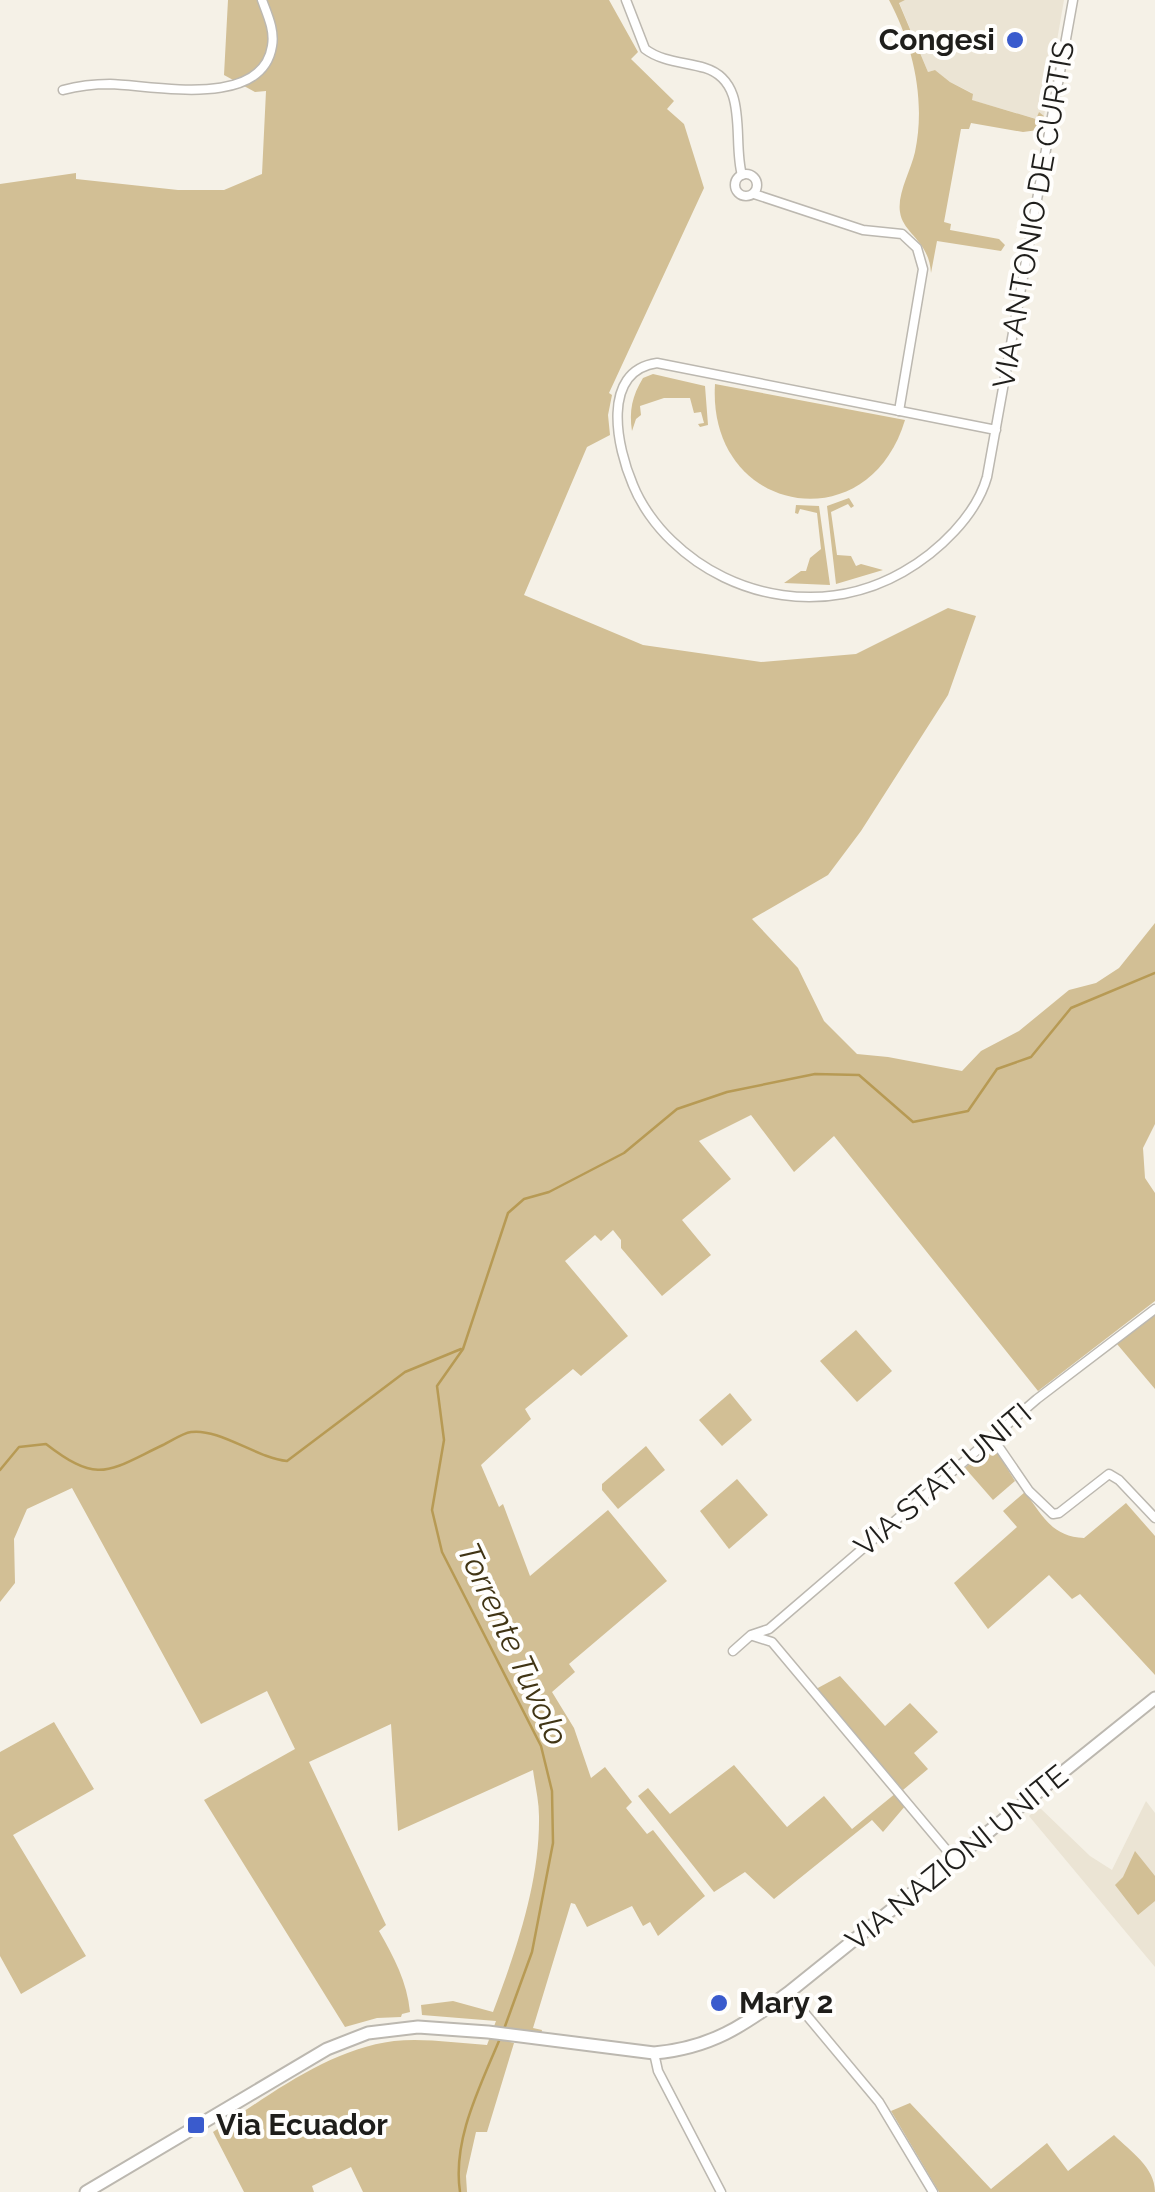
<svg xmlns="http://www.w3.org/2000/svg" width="1155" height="2192" viewBox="0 0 1155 2192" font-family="Raleway,sans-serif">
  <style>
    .built { fill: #ebe4d4 }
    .green { fill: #d2bf95 }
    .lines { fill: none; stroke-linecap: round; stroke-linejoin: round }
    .stream { stroke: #b79a54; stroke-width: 2.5 }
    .street-casing { stroke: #bcb8b0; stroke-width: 11 }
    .secondary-casing { stroke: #bcb8b0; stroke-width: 15 }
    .street { stroke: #fff; stroke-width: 8 }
    .secondary { stroke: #fff; stroke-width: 11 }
    .poi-dot { fill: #3a5bcd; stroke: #fffefc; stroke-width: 4 }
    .labels { text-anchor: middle; stroke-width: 8; stroke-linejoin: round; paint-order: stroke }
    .poi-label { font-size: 30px; font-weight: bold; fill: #1f1e1b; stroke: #fffefc; text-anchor: start }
    .street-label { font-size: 30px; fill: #1f1e1b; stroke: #fffefc }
    .water-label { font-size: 32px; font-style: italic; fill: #403414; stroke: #fffefc }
  </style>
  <rect width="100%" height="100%" fill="#f5f1e7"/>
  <g class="built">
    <path d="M 905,0 L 1064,0 L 1044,116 L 1039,112 L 1037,119 L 971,100 L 972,93 L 950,82 L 935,70 L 928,72 L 899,2 Z"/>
    <path d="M 1146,1801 L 1155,1813 L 1155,1967 L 1029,1816 L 1039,1807 L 1090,1856 L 1112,1870 Z"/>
  </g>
  <g class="green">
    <path d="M 228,0 L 609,0 L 638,52 L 631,59 L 674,101 L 667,109 L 684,124 L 704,188 L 609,393 L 612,395 L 608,415 L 610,435 L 587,447 L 524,595 L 643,645 L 761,662 L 856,654 L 948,608 L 976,616 L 948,695 L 861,831 L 828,875 L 752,919 L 798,968 L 824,1021 L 857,1054 L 888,1057 L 962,1071 L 981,1051 L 1019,1031 L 1069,990 L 1096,983 L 1119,968 L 1155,923 L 1155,1124 L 1143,1148 L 1145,1178 L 1155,1193 L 1155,1301 L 1038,1391 L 834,1136 L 794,1172 L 751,1115 L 699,1141 L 731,1179 L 682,1220 L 711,1255 L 662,1296 L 621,1248 L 621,1240 L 613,1230 L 601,1241 L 595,1235 L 565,1261 L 628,1336 L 581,1376 L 573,1369 L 525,1409 L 531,1419 L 481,1465 L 499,1507 L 503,1504 L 530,1576 L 608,1510 L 667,1581 L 569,1664 L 575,1672 L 552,1692 L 574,1728 L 591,1778 L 605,1767 L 632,1802 L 626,1808 L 647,1834 L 653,1830 L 705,1896 L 658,1936 L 650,1922 L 643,1926 L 632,1906 L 587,1927 L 575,1904 L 571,1903 L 533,2028 L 542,2030 L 541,2034 L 514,2029 L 510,2042 L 514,2043 L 487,2132 L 476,2132 L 466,2176 L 467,2192 L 363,2192 L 351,2167 L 312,2186 L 314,2192 L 244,2192 L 213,2132 C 267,2097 328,2049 394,2041 C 424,2038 457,2043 487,2045 L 496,2021 L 422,2015 L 421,2005 L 453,2001 L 493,2012 C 516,1951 540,1882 539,1816 C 539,1801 535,1785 533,1770 L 398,1831 L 391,1724 L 309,1762 L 386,1925 L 379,1931 C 394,1957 407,1982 410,2012 L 402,2014 L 401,2017 L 377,2018 L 345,2027 L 204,1800 L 295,1749 L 267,1691 L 201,1724 L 72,1488 L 27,1509 L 14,1539 L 15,1583 L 0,1602 L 0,184 L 76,173 L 76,179 L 178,190 L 224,190 L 262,174 L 266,91 L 255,92 L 224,75 Z"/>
    <path d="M 889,0 L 905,0 L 899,3 L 928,72 L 935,70 L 950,82 L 973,94 L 972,100 L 1036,119 L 1039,112 L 1044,116 L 1042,126 L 1038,130 L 1023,132 L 971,123 L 969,129 L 961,129 L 944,222 L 951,224 L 950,230 L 999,239 L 1005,245 L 1001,251 L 937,241 L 931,273 C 929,240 903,234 900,212 C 897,194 911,170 915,152 C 926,100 913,45 889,0 Z"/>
    <path d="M 653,374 L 705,386 L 708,425 L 700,427 L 698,424 L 704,423 L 701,412 L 694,413 L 690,398 L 664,398 L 640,406 L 641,415 L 636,419 L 632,431 C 629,411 632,396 643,378 Z"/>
    <path d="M 715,384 L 905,420 C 868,544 707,514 715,384 Z"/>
    <path d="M 849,498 L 854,506 L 851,508 L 848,504 L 831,512 L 837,555 L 851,556 L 856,566 L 861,564 L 883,570 L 836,584 L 827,506 Z"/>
    <path d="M 796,505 L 819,506 L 830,585 L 784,583 L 801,571 L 806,571 L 810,558 L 821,549 L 817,513 L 800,509 L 798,514 L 795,513 Z"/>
    <path d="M 1155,1312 L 1155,1389 L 1117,1344 Z"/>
    <path d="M 856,1330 L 892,1371 L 857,1402 L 820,1361 Z"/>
    <path d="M 730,1393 L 752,1420 L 722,1446 L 699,1420 Z"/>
    <path d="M 992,1444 L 1015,1481 L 993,1500 L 965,1468 Z"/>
    <path d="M 646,1446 L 665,1470 L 618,1509 L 602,1490 L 602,1484 Z"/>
    <path d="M 737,1479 L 768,1515 L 729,1549 L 700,1511 Z"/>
    <path d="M 1025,1492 C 1042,1515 1052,1537 1084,1538 L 1126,1503 L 1155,1536 L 1155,1675 L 1080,1594 L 1072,1599 L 1049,1575 L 988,1629 L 954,1583 L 1017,1527 L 1003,1511 Z"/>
    <path d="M 840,1676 L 885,1726 L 910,1703 L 938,1732 L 914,1753 L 928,1769 L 903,1790 L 816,1689 Z"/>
    <path d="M 54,1722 L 94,1789 L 13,1835 L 86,1956 L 21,1994 L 0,1956 L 0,1752 Z"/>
    <path d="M 734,1765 L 787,1827 L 824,1796 L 852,1829 L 896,1793 L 906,1805 L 883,1832 L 872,1820 L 774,1899 L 745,1872 L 714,1892 L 638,1796 L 648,1788 L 670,1814 Z"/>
    <path d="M 1135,1851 L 1155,1876 L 1155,1901 L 1138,1915 L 1115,1885 L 1123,1877 Z"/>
    <path d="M 910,2103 L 991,2189 L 1047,2143 L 1068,2171 L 1114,2135 C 1131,2152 1155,2167 1155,2192 L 939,2192 L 891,2111 Z"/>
  </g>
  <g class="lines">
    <g class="stream">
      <path d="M 0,1470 L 19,1447 L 46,1444 C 99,1485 108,1471 163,1445 C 171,1441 183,1433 191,1432 C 219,1428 257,1458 287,1461 L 405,1372 L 461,1349"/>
      <path d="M 504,2029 L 532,1952 L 553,1843 L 552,1791 L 541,1746 L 442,1552 L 432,1510 L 444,1440 L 437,1386 L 463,1349 L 508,1213 L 524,1199 L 549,1192 L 624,1153 L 677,1109 L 727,1092 L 815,1074 L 859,1075 L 913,1122 L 968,1111 L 997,1069 L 1031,1057 L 1071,1008 L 1155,973"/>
      <path d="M 460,2192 C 452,2139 481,2085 501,2036"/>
    </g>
    <g class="street-casing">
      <g id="street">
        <path d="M 626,0 L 645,49 C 662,62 685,62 705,68 C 750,82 732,140 742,175"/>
        <path d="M 63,90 C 78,86 95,84 110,84 C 152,85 262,110 272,46 C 275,30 267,14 262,0"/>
        <circle cx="746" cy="185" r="11"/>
        <path d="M 754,194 L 863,230 L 902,234 L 917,248 L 923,269 L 899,411"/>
        <path d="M 996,430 L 657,363 C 600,371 617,448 633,485 C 641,505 656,526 672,541 C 734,601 828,615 903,572 C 938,552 976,516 987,477 L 1073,0"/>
        <path d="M 992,1437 L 1029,1491 L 1053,1514 L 1059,1513 L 1109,1474 L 1119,1480 L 1155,1518"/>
        <path d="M 753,1636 L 772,1642 L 955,1860"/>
        <path d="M 733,1651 L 751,1635 L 769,1629 L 1037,1399 L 1155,1309"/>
        <path d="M 788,1993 L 879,2102 L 933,2192"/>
        <path d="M 654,2053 L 658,2071 L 721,2192"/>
      </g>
    </g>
    <g class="secondary-casing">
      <path id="secondary" d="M 86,2192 L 327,2049 L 368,2033 L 418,2027 L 488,2032 L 654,2053 C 711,2048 743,2026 788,1993 L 1155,1698"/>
    </g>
    <use href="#street" class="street"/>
    <use href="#secondary" class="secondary"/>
  </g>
  <g class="poi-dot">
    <circle cx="1015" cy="40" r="10"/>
    <circle cx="719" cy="2003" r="10"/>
    <rect x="186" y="2115" width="20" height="20" rx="5"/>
  </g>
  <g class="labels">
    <g class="poi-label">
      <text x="995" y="50" text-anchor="end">Congesi</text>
      <text x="739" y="2013">Mary 2</text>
      <text x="216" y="2135">Via Ecuador</text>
    </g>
    <g class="street-label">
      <text transform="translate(1034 215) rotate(-80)" y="10">VIA ANTONIO DE CURTIS</text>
      <text transform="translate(943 1480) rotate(-40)" y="10">VIA STATI UNITI</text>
      <text transform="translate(957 1858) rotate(-39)" y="10">VIA NAZIONI UNITE</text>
    </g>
    <g class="water-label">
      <text transform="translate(513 1644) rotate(65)" y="11">Torrente Tuvolo</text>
    </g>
  </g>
</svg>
